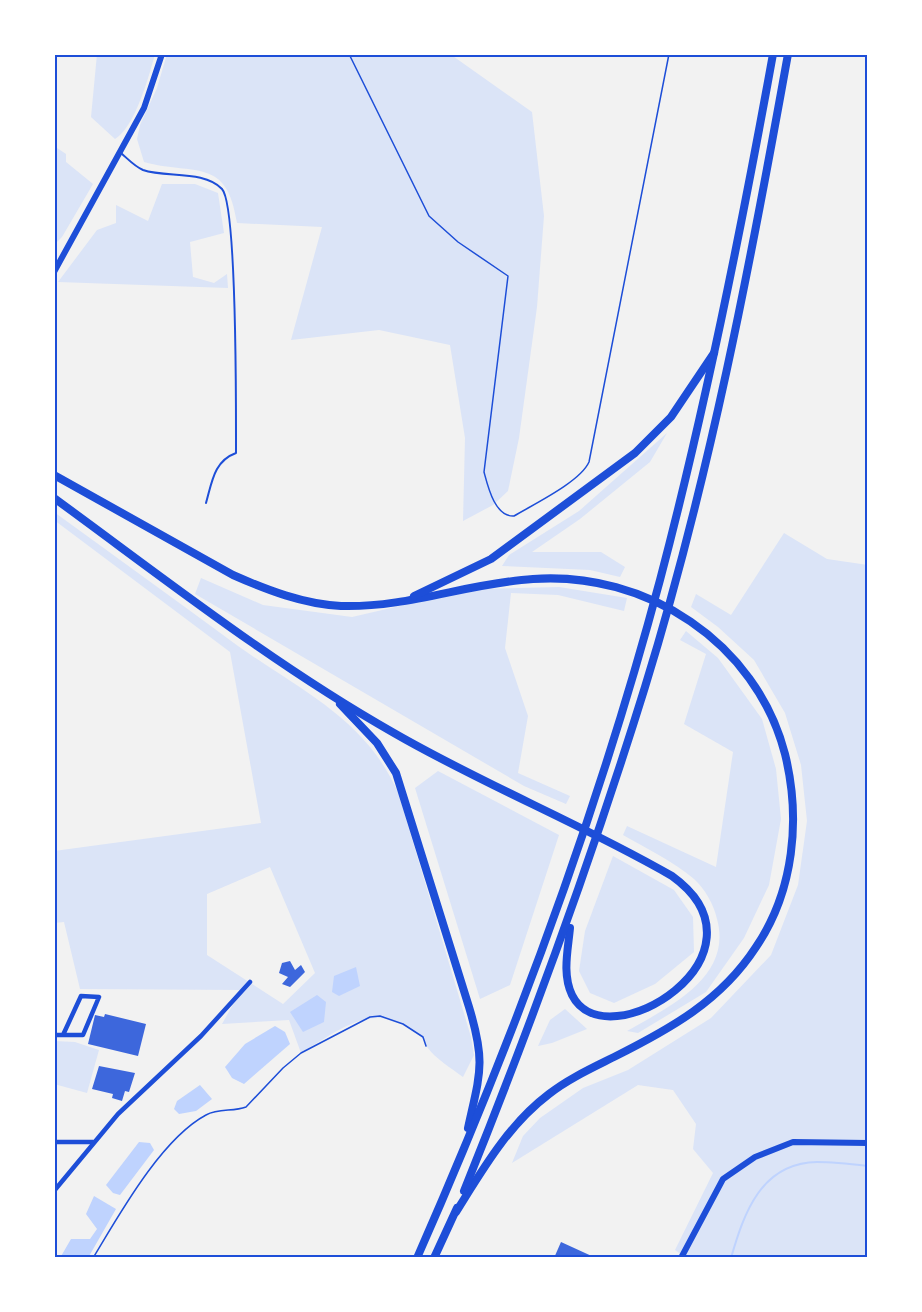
<svg xmlns="http://www.w3.org/2000/svg" width="922" height="1312" viewBox="0 0 922 1312" font-family="'Nunito Sans',sans-serif">
  <style>
    .green { fill: #dbe4f7; fill-rule: evenodd }
    .water { fill: #bfd3fe }
    .lines { fill: none; stroke-linecap: round; stroke-linejoin: round }
    .stream { stroke: #bfd3fe; stroke-width: 2 }
    .building { fill: #3d67dc }
    .path { stroke: #1d4ed8; stroke-width: 1.5 }
    .service { stroke: #1d4ed8; stroke-width: 2 }
    .minor { stroke: #1d4ed8; stroke-width: 4.5 }
    .tertiary { stroke: #1d4ed8; stroke-width: 6 }
    .motorway { stroke: #1d4ed8; stroke-width: 8 }
    .neatline { fill: none; stroke: #1d4ed8; stroke-width: 2 }
  </style>
  <rect width="100%" height="100%" fill="#f2f2f2"/>
  <g class="green">
    <path d="M 97,54 L 155,54 C 149,76 135,127 115,139 L 91,117 Z"/>
    <path d="M 167,54 L 450,54 L 532,112 L 544,216 L 537,307 L 519,438 L 508,491 L 493,505 L 463,521 L 465,438 L 450,345 L 379,330 L 291,340 L 322,227 L 237,223 C 227,156 195,176 144,162 L 137,139 L 140,125 L 157,88 Z"/>
    <path d="M 54,146 L 66,154 L 66,162 L 93,184 L 62,237 L 54,245 Z"/>
    <path d="M 162,184 L 195,184 L 218,193 L 224,233 L 190,242 L 193,277 L 214,283 L 227,274 L 228,288 L 58,282 L 97,230 L 116,223 L 116,205 L 148,221 Z"/>
    <path d="M 667,433 L 650,462 L 580,519 L 532,552 L 601,552 L 625,567 L 620,577 L 590,570 L 502,566 L 509,555 L 579,511 Z"/>
    <path d="M 54,512 C 115,556 177,601 238,646 C 301,691 367,719 399,795 L 471,1037 L 474,1055 L 463,1077 C 451,1068 437,1060 427,1047 C 424,1043 424,1039 420,1035 C 375,999 343,1028 301,1053 L 289,1020 L 222,1024 L 241,990 L 80,989 L 64,922 L 54,923 L 54,851 L 261,823 L 230,652 L 54,520 ZM 270,867 L 315,973 L 283,1004 L 207,955 L 207,894 Z"/>
    <path d="M 784,533 L 827,559 L 868,565 L 868,1258 L 686,1258 L 675,1250 L 713,1173 L 693,1149 L 696,1124 L 673,1090 L 638,1085 L 512,1163 L 523,1136 L 540,1118 L 583,1088 L 628,1070 L 711,1018 L 771,955 L 798,885 L 807,821 L 801,765 L 785,713 L 754,660 L 718,627 L 691,607 L 696,594 L 731,615 Z"/>
    <path d="M 201,578 L 263,605 L 352,617 L 473,589 L 559,587 L 627,598 L 624,611 L 558,595 L 511,593 L 505,648 L 528,716 L 518,773 L 570,796 L 566,804 L 524,786 L 195,594 Z"/>
    <path d="M 686,631 L 718,658 L 762,719 L 776,769 L 781,819 L 769,885 L 744,938 L 706,992 L 638,1033 L 627,1031 C 669,1007 733,977 717,919 C 714,905 705,889 694,879 C 674,862 646,848 623,835 L 627,826 L 716,867 L 733,752 L 684,724 L 706,654 L 680,640 Z"/>
    <path d="M 438,771 L 559,835 L 510,985 L 480,999 L 415,788 Z"/>
    <path d="M 613,856 L 674,890 L 693,917 L 694,952 L 655,984 L 614,1003 L 590,993 L 579,971 L 585,931 Z"/>
    <path d="M 565,1009 L 587,1029 L 552,1043 L 538,1046 L 550,1020 Z"/>
    <path d="M 54,1041 L 75,1042 L 99,1050 L 87,1093 L 54,1084 Z"/>
  </g>
  <g class="water">
    <path d="M 356,967 L 360,986 L 339,996 L 332,992 L 334,976 Z"/>
    <path d="M 317,995 L 326,1002 L 324,1022 L 303,1032 L 290,1012 Z"/>
    <path d="M 275,1026 L 285,1032 L 290,1044 L 244,1084 L 232,1078 L 225,1067 L 245,1044 Z"/>
    <path d="M 200,1085 L 212,1099 L 196,1111 L 179,1114 L 174,1109 L 177,1101 Z"/>
    <path d="M 139,1142 L 150,1143 L 154,1150 L 120,1195 L 113,1193 L 106,1185 Z"/>
    <path d="M 94,1196 L 116,1209 L 88,1258 L 60,1258 L 71,1239 L 90,1239 L 97,1229 L 86,1214 Z"/>
  </g>
  <g class="lines">
    <path class="stream" d="M 731,1258 C 744,1213 761,1163 817,1162 C 834,1162 851,1164 868,1166"/>
  </g>
  <g class="building">
    <path d="M 290,961 L 295,970 L 301,965 L 305,972 L 290,987 L 282,984 L 288,977 L 279,973 L 282,963 Z"/>
    <path d="M 105,1014 L 146,1024 L 138,1056 L 88,1044 L 95,1015 L 104,1017 Z"/>
    <path d="M 99,1066 L 135,1073 L 129,1092 L 125,1091 L 122,1101 L 112,1098 L 113,1094 L 92,1089 Z"/>
    <path d="M 561,1242 L 596,1258 L 554,1258 Z"/>
  </g>
  <g class="lines">
    <g class="path">
      <path d="M 349,54 L 429,216 L 458,242 L 508,276 L 484,472 C 488,487 495,517 514,516 C 534,504 580,482 589,462 L 669,54"/>
      <path d="M 93,1258 C 119,1215 161,1139 206,1115 C 219,1108 233,1112 246,1107 L 283,1068 L 301,1053 L 370,1017 L 380,1016 L 403,1024 L 423,1037 L 426,1046"/>
    </g>
    <path class="service" d="M 121,153 C 128,159 134,166 143,170 C 166,178 204,170 222,189 C 237,205 236,417 236,453 C 214,461 212,482 206,503"/>
    <g class="minor">
      <path d="M 54,1035 L 83,1035 L 99,997 L 81,996 L 63,1035"/>
      <path d="M 54,1142 L 93,1142"/>
      <path d="M 54,1191 L 118,1114 L 201,1036 L 250,982"/>
    </g>
    <g class="tertiary">
      <path d="M 54,272 L 144,108 L 162,54"/>
      <path d="M 681,1258 L 723,1179 L 755,1157 L 793,1142 L 868,1143"/>
    </g>
    <g class="motorway">
      <path d="M 54,475 L 233,575 C 267,590 303,604 341,606 C 407,608 468,583 533,579 C 646,571 756,642 785,754 C 801,819 794,891 756,947 C 721,1001 670,1029 614,1057 C 592,1068 568,1079 549,1094 C 508,1125 483,1169 456,1212"/>
      <path d="M 54,498 C 165,579 274,665 394,733 C 484,785 582,824 672,876 C 780,954 606,1063 572,995 C 562,974 568,950 570,928"/>
      <path d="M 414,596 L 491,559 L 635,453 L 671,417 L 714,353"/>
      <path d="M 340,704 L 377,743 L 396,773 L 469,1007 C 486,1063 480,1073 468,1128"/>
      <path d="M 464,1191 C 531,1025 592,858 645,687 C 709,480 750,266 788,54"/>
      <path d="M 417,1258 C 514,1038 598,812 660,580 C 706,406 741,231 773,54"/>
      <path d="M 434,1258 L 457,1208"/>
    </g>
  </g>
  <rect width="922" height="1312" fill="none" stroke="#ffffff" stroke-width="111"/>
  <rect x="56" y="56" width="810" height="1200" class="neatline"/>
</svg>
